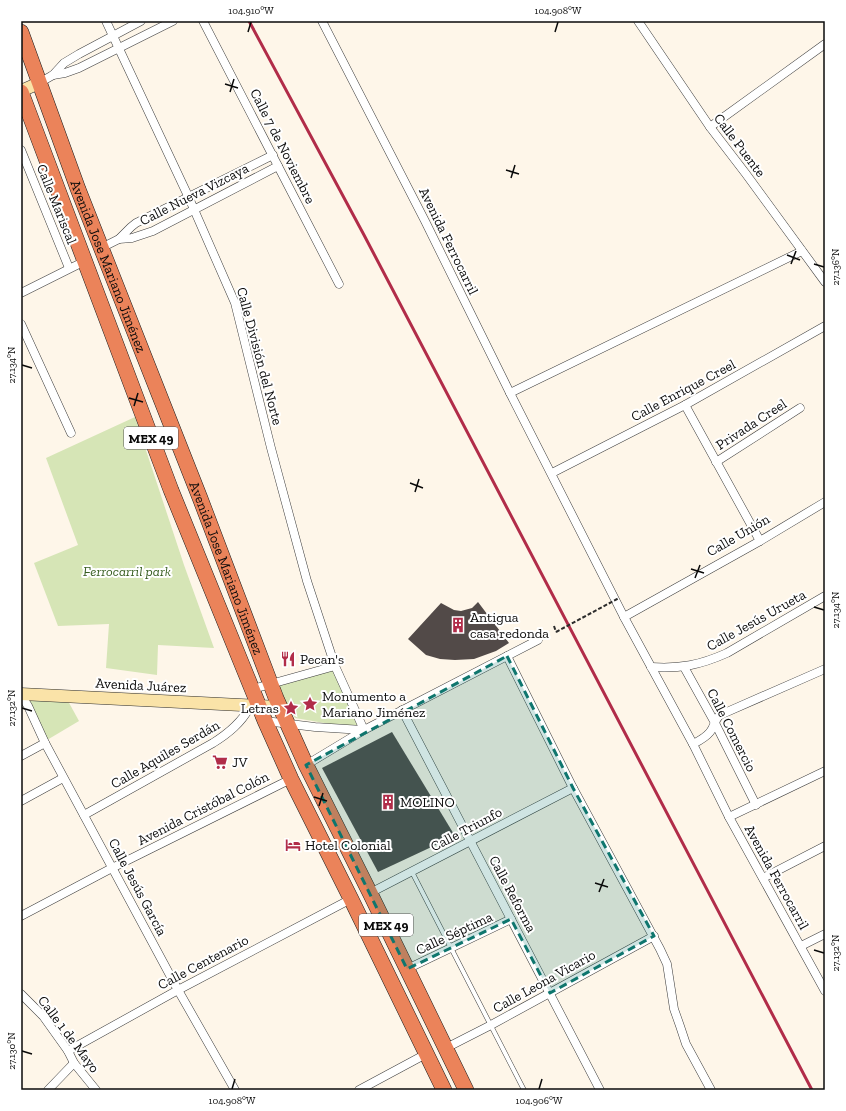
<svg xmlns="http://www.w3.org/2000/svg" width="846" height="1111" viewBox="0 0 846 1111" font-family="'Zilla Slab',serif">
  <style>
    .green { fill: #d6e5b6 }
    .building { fill: #524a48 }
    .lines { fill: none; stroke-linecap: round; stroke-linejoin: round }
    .lane-casing { stroke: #3d3d3d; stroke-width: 5 }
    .street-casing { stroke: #3d3d3d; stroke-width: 9 }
    .secondary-casing { stroke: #2c2c2c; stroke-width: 13 }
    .highway-casing { stroke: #1b1b1b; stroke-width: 16 }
    .path { stroke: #2c2c2c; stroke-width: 2; stroke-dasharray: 4 2; stroke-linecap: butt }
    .lane { stroke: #fff; stroke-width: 4 }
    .street { stroke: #fff; stroke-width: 8 }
    .secondary { stroke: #fae3a8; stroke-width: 12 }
    .highway { stroke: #eb835a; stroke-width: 15 }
    .rail { stroke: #b12c49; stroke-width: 3 }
    .path-bridge { stroke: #2c2c2c; stroke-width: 2; stroke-dasharray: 4 2; stroke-linecap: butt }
    .marked { fill: #0f766e; fill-opacity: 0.2; stroke: #0f766e; stroke-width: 3; stroke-dasharray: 8 5; stroke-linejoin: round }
    .ticks { fill: none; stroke: #0a0a0a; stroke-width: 1.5 }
    .labels { text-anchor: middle; stroke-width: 4; stroke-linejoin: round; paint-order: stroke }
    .shield { fill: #fff; stroke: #545454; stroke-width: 1 }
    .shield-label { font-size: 13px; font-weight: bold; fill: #0a0a0a }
    .street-label { font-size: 14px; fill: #0a0a0a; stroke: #fff }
    .park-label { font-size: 14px; font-style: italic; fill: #375d20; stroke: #fff }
    .poi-label { font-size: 14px; fill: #0a0a0a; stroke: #fff; text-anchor: start }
    .neatline { fill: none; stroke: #0a0a0a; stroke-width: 1.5 }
    .ticks-label { font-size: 10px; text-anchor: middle; fill: #0a0a0a }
  </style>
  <rect width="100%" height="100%" fill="#fef6e9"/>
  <g class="green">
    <path d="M 135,417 L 184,565 L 214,648 L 158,645 L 157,675 L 106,668 L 109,624 L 58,626 L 34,563 L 78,545 L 46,458 Z"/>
    <path d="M 334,669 L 360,729 L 295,718 L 275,685 Z"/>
    <path d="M 26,697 L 68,701 L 79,721 L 47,740 Z"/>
  </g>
  <g class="building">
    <path d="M 478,602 L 509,643 L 496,651 L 474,659 L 455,660 L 440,659 L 426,655 L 408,639 L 441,603 L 454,610 L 461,611 L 472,608 Z"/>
    <path d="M 392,732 L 455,836 L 378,872 L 322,768 Z"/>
  </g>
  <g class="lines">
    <g class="lane-casing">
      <path id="lane" d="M 412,872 L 524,1090"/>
    </g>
    <g class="street-casing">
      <g id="street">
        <path d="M 106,21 L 189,198 L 235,303 L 271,448 L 307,581 L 335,666 L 364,730"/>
        <path d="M 203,21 L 339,284"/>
        <path d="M 322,21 L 425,221 L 510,393 L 624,617 L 693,744 L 729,817 L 825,991"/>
        <path d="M 638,21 L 710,127 L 746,174 L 825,282"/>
        <path d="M 53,75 L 65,73 L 79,68 L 173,21"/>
        <path d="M 39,83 L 53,75 L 64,63 L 79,54 L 141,21"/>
        <path d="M 710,127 L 825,44"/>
        <path d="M 21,150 L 69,268"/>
        <path d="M 119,239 L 131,227 L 136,223 L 273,155"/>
        <path d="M 101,248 L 119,239 L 132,238 L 153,231 L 278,166"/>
        <path d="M 21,293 L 85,261"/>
        <path d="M 21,324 L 71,433"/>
        <path d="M 510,393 L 802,251"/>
        <path d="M 685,405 L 760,541"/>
        <path d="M 716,462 L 800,408"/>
        <path d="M 552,473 L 685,405 L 825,326"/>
        <path d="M 624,617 L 760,541 L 825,502"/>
        <path d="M 507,656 L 573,788 L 660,949 L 667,964 L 674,1009 L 680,1026 L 686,1044 L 711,1090"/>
        <path d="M 651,667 C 680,669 700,665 727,653 L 825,596"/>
        <path d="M 684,667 L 714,721 L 756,805"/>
        <path d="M 253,689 L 335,666"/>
        <path d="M 21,695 L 28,706 L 45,743 L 178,990 L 235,1090"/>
        <path d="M 402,710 L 600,1090"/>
        <path d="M 265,721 L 315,727 L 363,730"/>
        <path d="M 693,744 C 699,741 706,737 710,732 C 715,726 714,720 720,715 L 825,669"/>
        <path d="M 21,756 L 45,743"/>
        <path d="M 306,765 L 364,730 L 538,640"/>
        <path d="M 21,801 L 63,778"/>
        <path d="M 84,815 L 213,743 C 229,733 241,723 250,707"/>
        <path d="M 729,817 L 825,771"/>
        <path d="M 763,878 L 825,846"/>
        <path d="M 370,893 L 573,788"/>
        <path d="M 21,916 L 112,868 L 291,779"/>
        <path d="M 801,946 L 825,934"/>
        <path d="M 407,969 L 511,919"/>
        <path d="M 21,994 L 43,1016 L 68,1051 L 74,1063 L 96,1090"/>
        <path d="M 446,1048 L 491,1025 L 654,936"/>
        <path d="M 68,1051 L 178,990 L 351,899"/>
        <path d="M 48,1090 L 74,1063"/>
        <path d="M 359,1090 L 426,1054"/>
      </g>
    </g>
    <g class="secondary-casing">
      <g id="secondary">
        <path d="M 21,91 L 39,83"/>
        <path d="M 21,694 L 281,707"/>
      </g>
    </g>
    <g class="highway-casing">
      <g id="highway">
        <path id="s1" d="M 21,32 L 78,189 L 200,498 L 276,698 L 306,765 L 370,893 L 466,1090"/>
        <path d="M 21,92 L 171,490 L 265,721 L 291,779 L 351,899 L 444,1090"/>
      </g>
    </g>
    <path class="path" d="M 554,626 L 556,632"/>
    <use href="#lane" class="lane"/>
    <use href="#street" class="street"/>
    <use href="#secondary" class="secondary"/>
    <use href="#highway" class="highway"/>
    <path class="rail" d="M 249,21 L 364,235 L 812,1090"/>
    <path class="path-bridge" d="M 556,632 L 619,598"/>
  </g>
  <path class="marked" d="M 507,656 L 573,788 L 654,936 L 550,993 L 511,919 L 407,969 L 306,765 Z"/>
  <path class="ticks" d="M 248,32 L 251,22M 555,32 L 558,22M 225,84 L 238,88M 230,92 L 234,79M 506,170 L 519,174M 511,178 L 515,165M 787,255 L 800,260M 791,264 L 796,251M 814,264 L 824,267M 22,365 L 32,368M 129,398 L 143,402M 134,406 L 138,393M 410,483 L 423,488M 415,492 L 419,479M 691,569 L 704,573M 695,578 L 700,565M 814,607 L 824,610M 22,708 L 32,711M 314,797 L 327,801M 319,806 L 323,793M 595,883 L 608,887M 599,892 L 604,879M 814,950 L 824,953M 22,1051 L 32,1054M 232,1089 L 235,1079M 539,1089 L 542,1079"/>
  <defs>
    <g id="building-bare" transform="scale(1.2)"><path d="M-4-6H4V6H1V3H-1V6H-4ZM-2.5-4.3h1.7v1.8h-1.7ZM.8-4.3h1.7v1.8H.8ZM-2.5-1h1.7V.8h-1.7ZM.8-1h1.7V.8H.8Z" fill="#b12c49" stroke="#fff" stroke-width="2.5" paint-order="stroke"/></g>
    <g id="restaurant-bare" transform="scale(1.2)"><path d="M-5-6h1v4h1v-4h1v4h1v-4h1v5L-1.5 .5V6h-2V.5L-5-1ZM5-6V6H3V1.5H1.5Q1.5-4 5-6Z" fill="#b12c49" stroke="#fff" stroke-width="2.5" paint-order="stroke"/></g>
    <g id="sight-bare" transform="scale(1.2)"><path d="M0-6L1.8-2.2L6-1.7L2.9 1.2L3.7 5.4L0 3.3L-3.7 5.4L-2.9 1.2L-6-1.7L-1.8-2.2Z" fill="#b12c49" stroke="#fff" stroke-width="2.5" paint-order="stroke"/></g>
    <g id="supermarket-bare" transform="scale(1.2)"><path d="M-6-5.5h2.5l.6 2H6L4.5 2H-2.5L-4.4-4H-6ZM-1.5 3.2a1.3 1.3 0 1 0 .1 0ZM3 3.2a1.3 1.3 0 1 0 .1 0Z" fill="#b12c49" stroke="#fff" stroke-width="2.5" paint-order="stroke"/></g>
    <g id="hotel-bare" transform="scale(1.2)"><path d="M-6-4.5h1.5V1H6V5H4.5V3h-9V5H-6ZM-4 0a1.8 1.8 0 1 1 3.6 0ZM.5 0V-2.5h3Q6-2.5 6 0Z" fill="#b12c49" stroke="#fff" stroke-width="2.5" paint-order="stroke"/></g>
  </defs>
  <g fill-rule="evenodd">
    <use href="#building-bare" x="458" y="625"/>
    <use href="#restaurant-bare" x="288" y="659"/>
    <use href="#sight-bare" x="310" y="704"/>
    <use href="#sight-bare" x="291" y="708"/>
    <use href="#supermarket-bare" x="220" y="762"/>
    <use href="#building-bare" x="388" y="802"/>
    <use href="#hotel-bare" x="293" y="845"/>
  </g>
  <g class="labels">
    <g class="shield">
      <rect x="124" y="427" width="54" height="22" rx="3"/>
      <rect x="359" y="914" width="54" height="22" rx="3"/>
    </g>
    <g class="shield-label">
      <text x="151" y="443">MEX 49</text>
      <text x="386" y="930">MEX 49</text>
    </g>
    <g class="street-label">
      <text transform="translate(740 145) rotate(53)" y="5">Calle Puente</text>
      <text transform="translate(283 146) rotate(63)" y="5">Calle 7 de Noviembre</text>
      <text transform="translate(194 194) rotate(-27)" y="5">Calle Nueva Vizcaya</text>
      <text transform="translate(57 204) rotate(68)" y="5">Calle Mariscal</text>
      <text transform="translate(449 241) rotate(64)" y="5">Avenida Ferrocarril</text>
      <text dy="5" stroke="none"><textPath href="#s1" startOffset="250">Avenida Jose Mariano Jiménez</textPath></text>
      <text transform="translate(260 356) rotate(75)" y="5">Calle División del Norte</text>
      <text transform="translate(683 390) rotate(-28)" y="5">Calle Enrique Creel</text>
      <text transform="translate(751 424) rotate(-33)" y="5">Privada Creel</text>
      <text transform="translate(738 535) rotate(-30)" y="5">Calle Unión</text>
      <text dy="5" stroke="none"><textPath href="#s1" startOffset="574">Avenida Jose Mariano Jiménez</textPath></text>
      <text transform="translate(756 620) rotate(-29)" y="5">Calle Jesús Urueta</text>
      <text transform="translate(141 685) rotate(3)" y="5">Avenida Juárez</text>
      <text transform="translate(732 730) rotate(63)" y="5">Calle Comercio</text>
      <text transform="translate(165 754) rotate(-30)" y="5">Calle Aquiles Serdán</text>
      <text transform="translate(203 808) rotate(-27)" y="5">Avenida Cristóbal Colón</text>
      <text transform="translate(466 829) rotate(-28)" y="5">Calle Triunfo</text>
      <text transform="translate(777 877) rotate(61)" y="5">Avenida Ferrocarril</text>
      <text transform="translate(138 887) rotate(62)" y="5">Calle Jesús García</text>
      <text transform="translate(513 894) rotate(62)" y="5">Calle Reforma</text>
      <text transform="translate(454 933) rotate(-25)" y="5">Calle Séptima</text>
      <text transform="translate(203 962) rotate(-28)" y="5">Calle Centenario</text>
      <text transform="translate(544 981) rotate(-29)" y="5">Calle Leona Vicario</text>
      <text transform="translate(69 1034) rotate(53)" y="5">Calle 1 de Mayo</text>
    </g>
    <g class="park-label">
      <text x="127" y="576">Ferrocarril park</text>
    </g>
    <g class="poi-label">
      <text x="470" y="622">Antigua<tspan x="470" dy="16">casa redonda</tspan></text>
      <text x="300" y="664">Pecan's</text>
      <text x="322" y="701">Monumento a<tspan x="322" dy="16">Mariano Jiménez</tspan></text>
      <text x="279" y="713" text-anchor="end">Letras</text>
      <text x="232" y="767">JV</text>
      <text x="400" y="807">MOLINO</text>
      <text x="305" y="850">Hotel Colonial</text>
    </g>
  </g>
  <rect width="846" height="1111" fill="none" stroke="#ffffff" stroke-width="44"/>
  <rect x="22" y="22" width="802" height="1067" class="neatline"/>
  <g class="ticks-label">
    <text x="251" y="14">104.910°W</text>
    <text x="558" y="14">104.908°W</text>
    <text transform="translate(835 267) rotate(-90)" y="4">27.136°N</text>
    <text transform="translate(11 365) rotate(-90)" y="4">27.134°N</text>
    <text transform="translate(835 610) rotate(-90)" y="4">27.134°N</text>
    <text transform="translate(11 708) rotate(-90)" y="4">27.132°N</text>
    <text transform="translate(835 953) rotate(-90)" y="4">27.132°N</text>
    <text transform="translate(11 1051) rotate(-90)" y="4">27.130°N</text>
    <text x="232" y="1104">104.908°W</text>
    <text x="539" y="1104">104.906°W</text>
  </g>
</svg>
